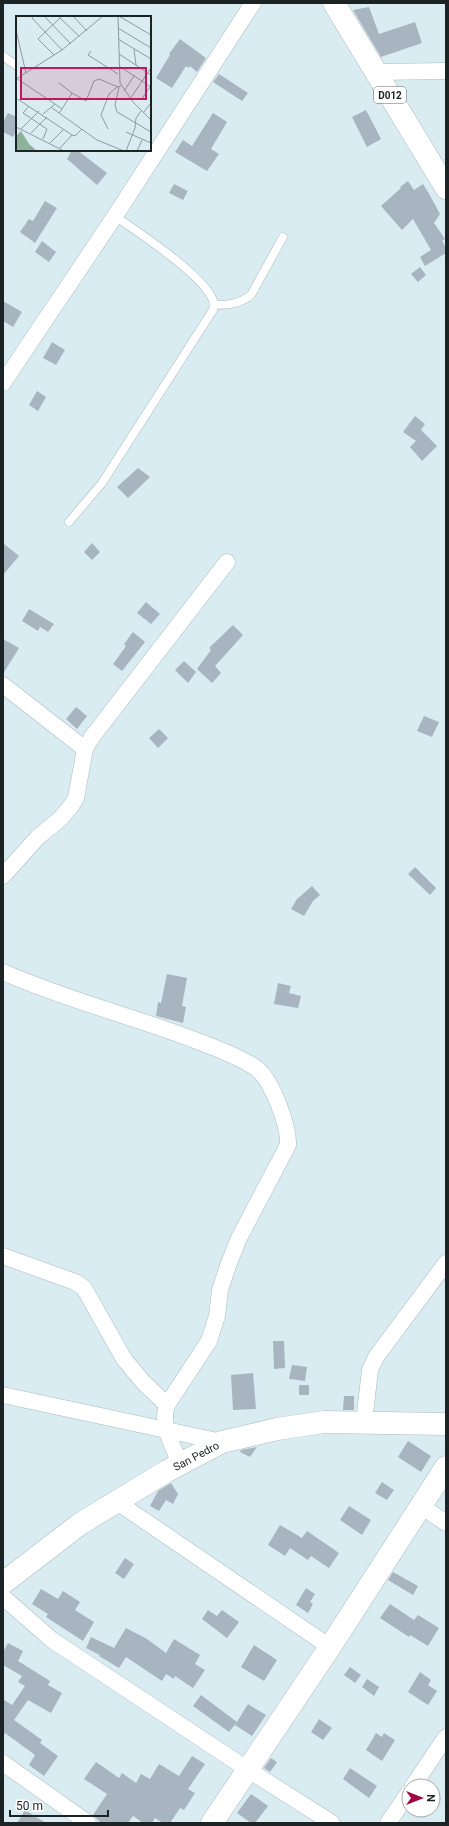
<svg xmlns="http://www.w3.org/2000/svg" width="449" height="1826" viewBox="0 0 449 1826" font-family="Roboto,sans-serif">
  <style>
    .building { fill: #a8b5c0 }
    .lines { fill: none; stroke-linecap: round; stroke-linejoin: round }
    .lane-casing { stroke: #a9bbc1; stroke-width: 9 }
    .street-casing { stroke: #a9bbc1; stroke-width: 17 }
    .secondary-casing { stroke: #a9bbc1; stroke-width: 23 }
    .primary-casing { stroke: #a9bbc1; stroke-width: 23 }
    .lane { stroke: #fff; stroke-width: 8 }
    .street { stroke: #fff; stroke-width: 16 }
    .secondary { stroke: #fff; stroke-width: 22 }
    .primary { stroke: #fff; stroke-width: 22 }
    .labels { text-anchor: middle; stroke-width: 4; stroke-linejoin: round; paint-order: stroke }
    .shield { fill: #fff; stroke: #606566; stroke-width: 1 }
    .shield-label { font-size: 10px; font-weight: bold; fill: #1c2325 }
    .street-label { font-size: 11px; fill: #1c2325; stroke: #fff }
    .inset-road { fill: none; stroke: #8d9ca0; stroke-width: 1 }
    .view { fill: #c2185b; fill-opacity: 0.15; stroke: #c2185b; stroke-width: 2 }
    .inset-edge { fill: none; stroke: #1c2325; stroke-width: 2 }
  </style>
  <rect width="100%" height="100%" fill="#d9ecf2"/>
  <g class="building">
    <path d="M 369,7 L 379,34 L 415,22 L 422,43 L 381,57 L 353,10 Z"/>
    <path d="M 180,39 L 206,58 L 197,72 L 190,66 L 189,68 L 186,66 L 172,88 L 156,78 L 170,55 L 169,54 Z"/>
    <path d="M 219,74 L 248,93 L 242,101 L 213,82 Z"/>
    <path d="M 366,110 L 381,139 L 367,147 L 352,117 Z"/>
    <path d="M 8,113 L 17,117 L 17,130 L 13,137 L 3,132 L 3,122 Z"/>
    <path d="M 213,113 L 227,122 L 211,149 L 219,154 L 207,171 L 175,152 L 183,140 L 192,146 Z"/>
    <path d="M 72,150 L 77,150 L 107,173 L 97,185 L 67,159 Z"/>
    <path d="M 408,181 L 414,190 L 423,184 L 428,192 L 440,214 L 434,223 L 445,239 L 442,241 L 446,248 L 446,253 L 425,266 L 420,257 L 431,250 L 413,219 L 402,230 L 381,206 L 401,188 L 400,187 Z"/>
    <path d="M 174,184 L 188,191 L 183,200 L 169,193 Z"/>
    <path d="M 45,201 L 57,208 L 35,243 L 20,232 L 29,219 L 33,221 Z"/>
    <path d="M 42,241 L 56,252 L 49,262 L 35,252 Z"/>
    <path d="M 420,267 L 426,275 L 418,282 L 411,274 Z"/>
    <path d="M 3,301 L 22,312 L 13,327 L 3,321 Z"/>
    <path d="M 52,342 L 65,350 L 56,365 L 43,358 Z"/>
    <path d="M 37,391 L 46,397 L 38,411 L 29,405 Z"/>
    <path d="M 415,416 L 425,424 L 421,430 L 437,446 L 422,461 L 410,447 L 416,441 L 403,432 Z"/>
    <path d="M 138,468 L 150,477 L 128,498 L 117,487 Z"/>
    <path d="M 3,543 L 19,556 L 3,575 Z"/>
    <path d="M 92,543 L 100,552 L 92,560 L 84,552 Z"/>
    <path d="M 146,602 L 160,614 L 151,624 L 137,613 Z"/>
    <path d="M 29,609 L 54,624 L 48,632 L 40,627 L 38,631 L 22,621 Z"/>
    <path d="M 233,625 L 243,635 L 215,666 L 221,673 L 212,683 L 197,669 L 211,650 L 209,648 Z"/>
    <path d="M 133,632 L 145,642 L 122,671 L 113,664 L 126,646 L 124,644 Z"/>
    <path d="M 3,639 L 19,648 L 3,674 Z"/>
    <path d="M 184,661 L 196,672 L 188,683 L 175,670 Z"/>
    <path d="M 76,707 L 87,716 L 77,729 L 66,719 Z"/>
    <path d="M 424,716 L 439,722 L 432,737 L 417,731 Z"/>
    <path d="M 159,729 L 168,738 L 158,748 L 149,738 Z"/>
    <path d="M 415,867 L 436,888 L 430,895 L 408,874 Z"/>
    <path d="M 312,886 L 320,895 L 313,901 L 304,916 L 291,909 L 297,899 Z"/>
    <path d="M 167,974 L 187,978 L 182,1006 L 186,1007 L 183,1023 L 156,1016 L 158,1002 L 161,1003 Z"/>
    <path d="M 278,983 L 291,986 L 289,993 L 301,996 L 298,1008 L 274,1004 Z"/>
    <path d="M 273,1341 L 284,1341 L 285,1368 L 274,1369 Z"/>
    <path d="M 292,1365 L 307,1367 L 305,1381 L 289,1379 Z"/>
    <path d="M 253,1373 L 256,1409 L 233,1410 L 231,1375 Z"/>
    <rect x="299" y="1385" width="10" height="10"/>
    <path d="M 344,1396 L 354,1396 L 354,1410 L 343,1410 Z"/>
    <path d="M 408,1441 L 431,1456 L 421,1472 L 398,1457 Z"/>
    <path d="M 257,1447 L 250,1457 L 240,1452 L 241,1450 Z"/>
    <path d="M 382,1482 L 394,1490 L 387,1500 L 375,1493 Z"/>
    <path d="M 171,1483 L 178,1494 L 173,1504 L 166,1500 L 159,1511 L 150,1506 L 158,1491 Z"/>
    <path d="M 349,1506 L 371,1520 L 362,1535 L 340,1520 Z"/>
    <path d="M 280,1525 L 302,1538 L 307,1531 L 339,1553 L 329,1568 L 311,1556 L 308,1560 L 290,1548 L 285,1556 L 268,1545 Z"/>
    <path d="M 125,1558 L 134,1564 L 124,1579 L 115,1573 Z"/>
    <path d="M 393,1572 L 418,1586 L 413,1595 L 388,1580 Z"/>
    <path d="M 306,1588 L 315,1594 L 310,1602 L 313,1604 L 308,1613 L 296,1605 Z"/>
    <path d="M 41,1589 L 58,1599 L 63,1591 L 80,1602 L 75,1610 L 94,1622 L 83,1641 L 46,1617 L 48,1614 L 32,1604 Z"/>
    <path d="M 390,1604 L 414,1620 L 418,1615 L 439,1628 L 428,1646 L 410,1635 L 409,1637 L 380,1618 Z"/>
    <path d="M 208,1610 L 217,1616 L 222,1610 L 239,1622 L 227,1638 L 202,1619 Z"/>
    <path d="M 126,1628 L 147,1639 L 166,1653 L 174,1639 L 200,1655 L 195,1664 L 205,1670 L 193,1688 L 175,1676 L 174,1679 L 166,1674 L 162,1681 L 126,1657 L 119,1668 L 99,1656 L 100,1655 L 86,1648 L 91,1637 L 114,1648 Z"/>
    <path d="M 8,1643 L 23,1651 L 18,1661 L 50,1681 L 48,1685 L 62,1693 L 51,1713 L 28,1700 L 14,1720 L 42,1740 L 40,1743 L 58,1756 L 44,1776 L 29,1765 L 35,1755 L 5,1733 L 3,1736 L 3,1699 L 12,1705 L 25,1686 L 18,1682 L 22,1676 L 3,1665 L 3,1652 Z"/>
    <path d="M 254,1645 L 277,1660 L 264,1681 L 241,1667 Z"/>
    <path d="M 350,1667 L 361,1675 L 355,1683 L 344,1675 Z"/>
    <path d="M 420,1672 L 431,1680 L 428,1685 L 437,1691 L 428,1705 L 408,1692 Z"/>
    <path d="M 367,1679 L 379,1687 L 374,1696 L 362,1687 Z"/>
    <path d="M 201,1695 L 237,1722 L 229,1732 L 193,1706 Z"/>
    <path d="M 248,1704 L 266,1715 L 252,1736 L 235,1725 Z"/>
    <path d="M 319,1719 L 332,1728 L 323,1740 L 311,1732 Z"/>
    <path d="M 376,1733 L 382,1737 L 384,1733 L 395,1740 L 382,1761 L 366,1750 Z"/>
    <path d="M 192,1756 L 205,1764 L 188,1789 L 195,1793 L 184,1810 L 180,1808 L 170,1823 L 163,1823 L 155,1818 L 152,1823 L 143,1823 L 133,1816 L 128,1823 L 101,1823 L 93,1815 L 107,1794 L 84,1779 L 96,1762 L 119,1778 L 122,1773 L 136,1783 L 141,1774 L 150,1779 L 159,1764 L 179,1776 Z"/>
    <path d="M 271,1758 L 277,1762 L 270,1772 L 264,1768 Z"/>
    <path d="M 350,1768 L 377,1786 L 369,1798 L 343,1779 Z"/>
    <path d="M 251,1794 L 268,1806 L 255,1823 L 251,1823 L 237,1813 Z"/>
    <path d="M 25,1810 L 46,1823 L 17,1823 Z"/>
  </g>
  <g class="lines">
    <g class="lane-casing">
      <g id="lane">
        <path d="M 3,56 L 17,66"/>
        <path d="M 214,305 C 228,305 239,304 251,295 L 283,237"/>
        <path d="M 69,522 L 102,483 L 213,310 C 214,306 214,302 212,298 C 200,273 139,233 115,216"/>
      </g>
    </g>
    <g class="street-casing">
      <g id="street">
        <path d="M 376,72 L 446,71"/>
        <path d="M 3,383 L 115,216 L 253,3"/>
        <path d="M 3,685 L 85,749 L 92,737 L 227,562"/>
        <path d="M 3,876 L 38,837 L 60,819 L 71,806 L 76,798 L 85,749"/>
        <path d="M 3,972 C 62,998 124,1014 184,1036 C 205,1044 237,1055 256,1068 C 272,1080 289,1126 288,1145 L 239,1238 L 229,1263 L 220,1290 L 217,1316 L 209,1341 L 167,1405 C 160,1424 173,1446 180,1464"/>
        <path d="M 3,1256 L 75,1282 L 84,1288 L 124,1359 L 143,1382 L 167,1405"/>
        <path d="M 3,1395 L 222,1442"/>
        <path d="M 364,1422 L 370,1370 L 376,1357 L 446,1263"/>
        <path d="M 117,1502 L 330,1647"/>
        <path d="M 421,1506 L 446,1523"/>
        <path d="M 3,1597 L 52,1640 L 247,1769 L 332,1823"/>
        <path d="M 3,1763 L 88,1823"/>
        <path d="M 413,1786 L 446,1737"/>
        <path d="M 388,1823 L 409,1792"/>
      </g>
    </g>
    <g class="secondary-casing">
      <g id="secondary">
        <path d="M 3,1583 L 80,1524 L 167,1471 L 222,1442 L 277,1429 L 324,1422 L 446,1424"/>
        <path d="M 212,1823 L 330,1647 L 446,1467"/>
      </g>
    </g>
    <g class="primary-casing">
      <path id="primary" d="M 334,3 L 446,188"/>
    </g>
    <use href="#lane" class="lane"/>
    <use href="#street" class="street"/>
    <use href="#secondary" class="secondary"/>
    <use href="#primary" class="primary"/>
  </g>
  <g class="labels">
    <rect class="shield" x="374" y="87" width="32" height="16" rx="3"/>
    <g class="shield-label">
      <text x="390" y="99">D012</text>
    </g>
    <g class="street-label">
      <text transform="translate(196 1456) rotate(-28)" y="4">San Pedro</text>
    </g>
  </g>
  <g transform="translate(16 16)">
    <rect width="135" height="135" fill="#d9ecf2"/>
    <path d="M 5,115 L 13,128 L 21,135 L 0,135 L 0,120 Z" fill="#8cb299"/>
    <path class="inset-road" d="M 17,0 L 16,2 L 46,34M 28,0 L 55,28M 57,0 L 71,15M 102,0 L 104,67 L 117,86 L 135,104M 103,0 L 135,19M 44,2 L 63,20M 102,12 L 135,32M 0,14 L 10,57M 102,23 L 135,43M 118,33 L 120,49M 75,35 L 72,39 L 102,58M 103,38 L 135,59M 38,39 L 22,23 L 46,0M 103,50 L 135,71M 0,62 L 39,88 L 27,98M 0,63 L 46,34 L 87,0M 43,67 L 56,77 L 46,93M 103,71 L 99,89 L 101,96 L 135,116M 108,75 L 118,60M 56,77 L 70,85 L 78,65 L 83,63 L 102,71 L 105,70M 0,82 L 56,119 L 44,132M 114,83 L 135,52M 125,84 L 134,71M 13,90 L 7,97 L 31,113 L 27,123M 35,91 L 43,97 L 46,93 L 39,88M 43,97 L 81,124 L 108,135M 127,97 L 135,87M 0,111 L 48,135M 5,113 L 23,95M 92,113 L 85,99 L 93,78 L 101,71M 110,116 L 135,127M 15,117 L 31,101M 56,119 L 59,120 L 66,113M 34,127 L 48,113M 110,135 L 119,112 L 120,102 L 125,95M 121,135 L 126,124"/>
    <path class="view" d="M 5,52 L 130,52 L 130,83 L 5,83 Z"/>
    <rect width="135" height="135" class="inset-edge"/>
  </g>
  <rect width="449" height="1826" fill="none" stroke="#1c2325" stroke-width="8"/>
  <g transform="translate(421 1798) rotate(90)"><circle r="19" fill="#ffffff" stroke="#a4a7a8"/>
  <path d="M0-3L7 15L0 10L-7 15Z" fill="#a10746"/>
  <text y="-6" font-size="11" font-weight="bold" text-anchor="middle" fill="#1c2325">N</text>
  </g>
  <path d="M10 1810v6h98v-6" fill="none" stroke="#1c2325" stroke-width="2"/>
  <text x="16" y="1810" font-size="12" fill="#1c2325" stroke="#ffffff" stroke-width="3" paint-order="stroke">50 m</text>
</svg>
